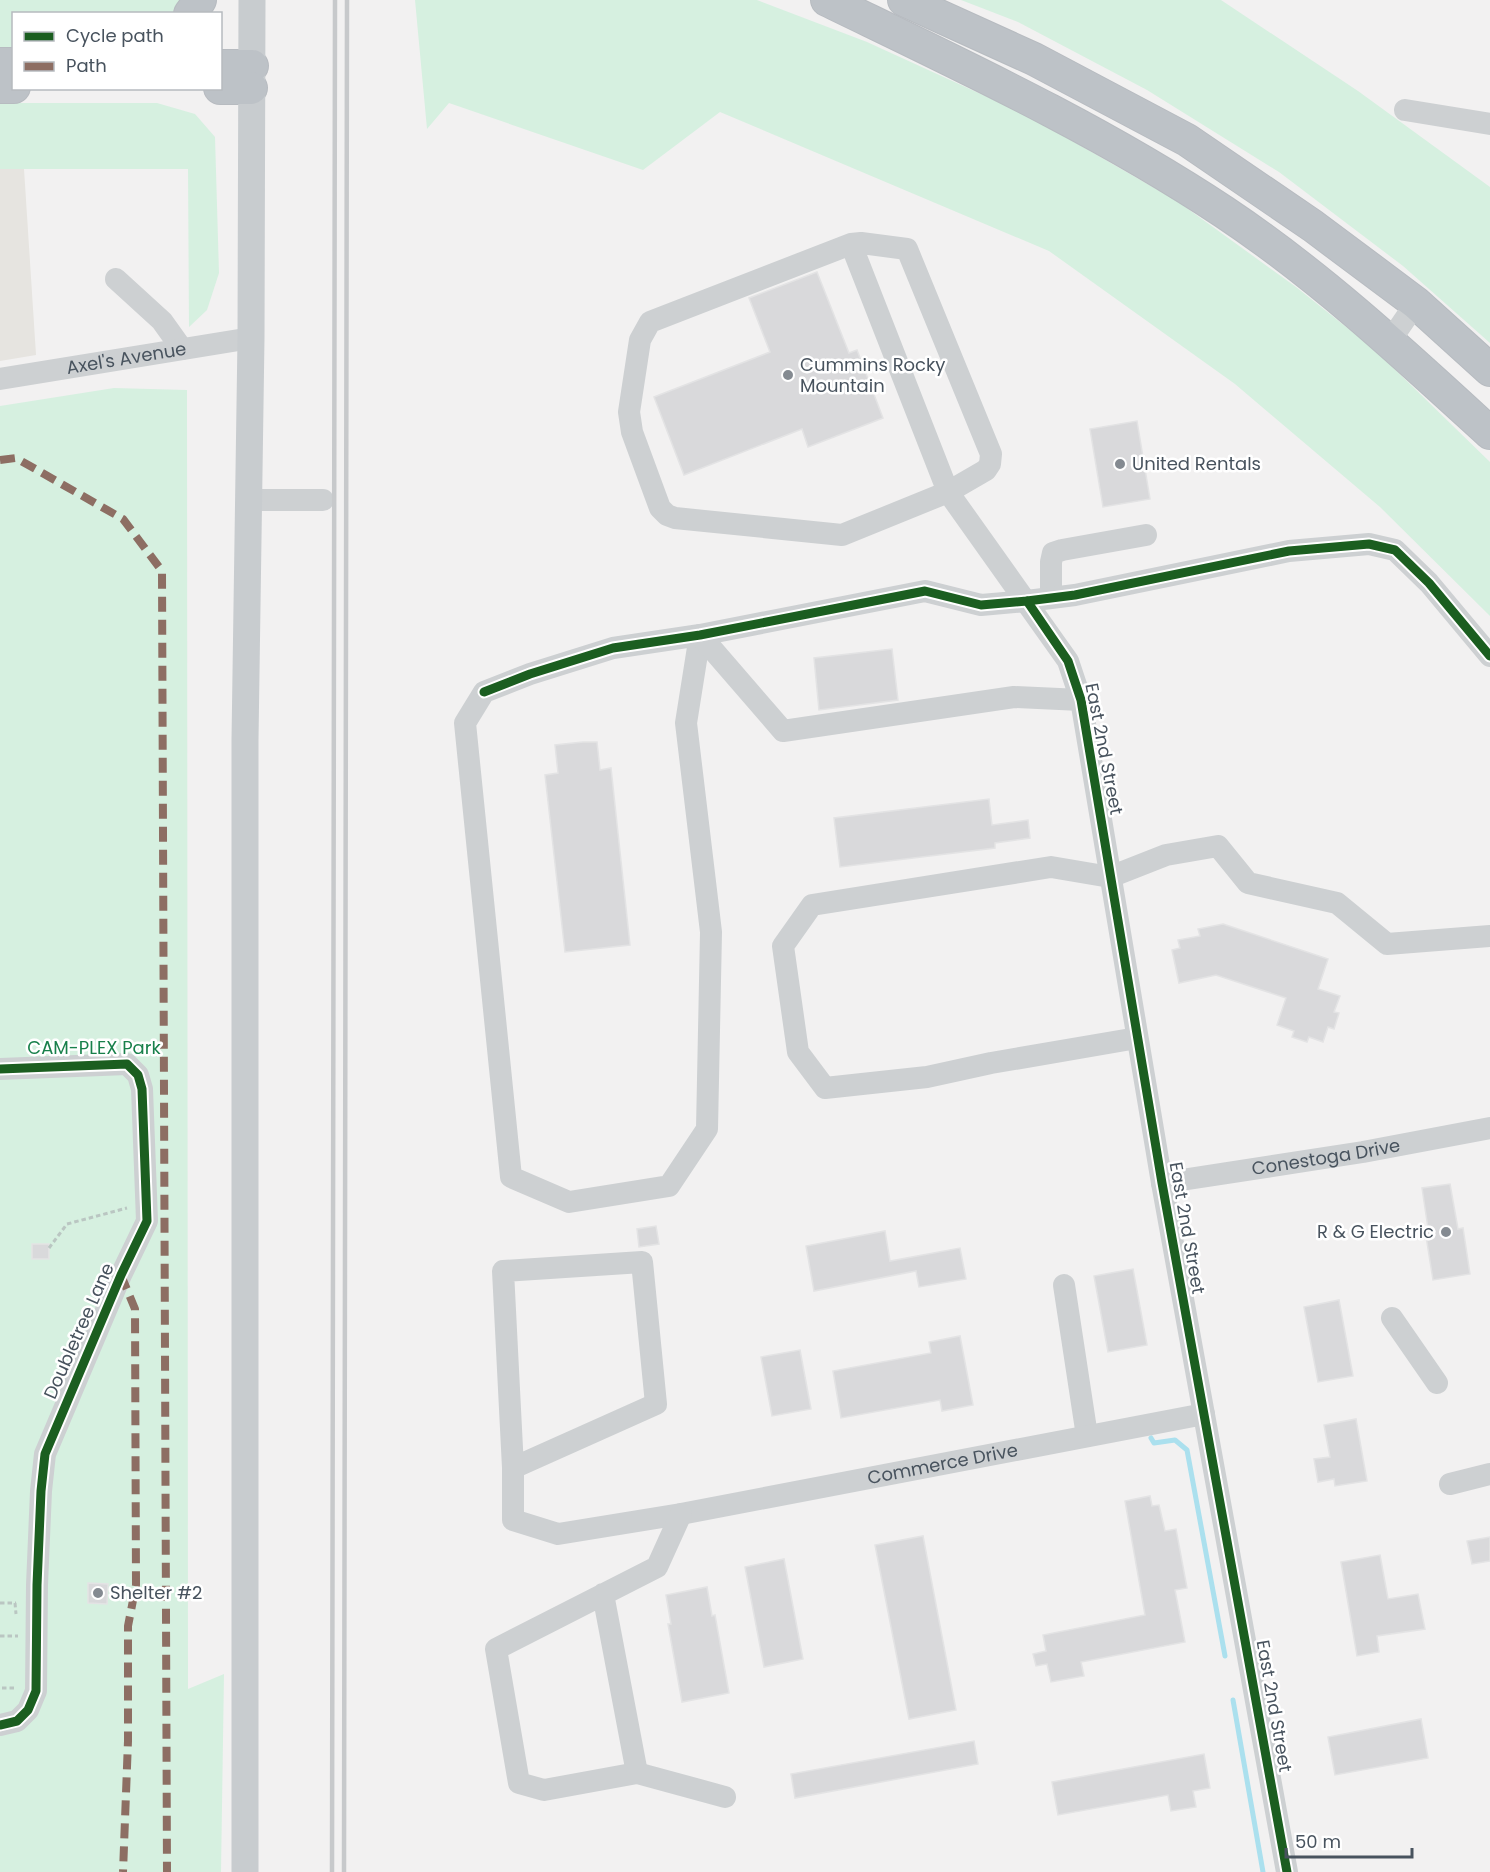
<svg xmlns="http://www.w3.org/2000/svg" width="1490" height="1872" viewBox="0 0 1490 1872" font-family="Poppins,sans-serif">
  <style>
    .commercial { fill: #e6e4e0 }
    .green { fill: #d6f0e0 }
    .lines { fill: none; stroke-linecap: round; stroke-linejoin: round }
    .stream { stroke: #abe0ee; stroke-width: 5 }
    .building { fill: #d9d9db; stroke: #e3e3e4; stroke-width: 1.5 }
    .highway-casing { stroke: #b7bbc0; stroke-width: 34 }
    .path { stroke: #bac6c2; stroke-width: 3; stroke-dasharray: 4.5 3; stroke-linecap: butt }
    .minor { stroke: #cdd0d2; stroke-width: 22 }
    .major { stroke: #c8cccf; stroke-width: 27 }
    .highway { stroke: #bdc2c7; stroke-width: 32 }
    .rail { stroke: #c7c9cb; stroke-width: 4.5 }
    .quiet { stroke: #8d6e63; stroke-width: 8; stroke-dasharray: 15 8; stroke-linecap: butt }
    .cycleway-casing { stroke: #fff; stroke-width: 13 }
    .cycleway { stroke: #1b5e20; stroke-width: 9 }
    .poi-dot { fill: #848a91; stroke: #fff; stroke-width: 2 }
    .labels { text-anchor: middle; stroke-width: 5; stroke-linejoin: round; paint-order: stroke }
    .street-label { font-size: 18px; fill: #48535e; stroke: #fff }
    .poi-label { font-size: 18px; fill: #48535e; stroke: #fff; text-anchor: start }
    .park-label { font-size: 18px; fill: #18804b; stroke: #fff }
  </style>
  <rect width="100%" height="100%" fill="#f2f1f1"/>
  <path class="commercial" d="M 0,169 L 24,169 L 36,355 L 0,361 Z"/>
  <g class="green">
    <path d="M 0,0 L 187,0 L 174,13 L 14,14 L 13,50 L 0,50 Z"/>
    <path d="M 415,0 L 757,0 L 867,42 L 1029,116 L 1177,201 L 1296,287 L 1375,350 L 1490,462 L 1490,616 L 1380,507 L 1235,384 L 1049,251 L 720,112 L 643,170 L 449,103 L 427,129 Z"/>
    <path d="M 961,0 L 1221,0 L 1358,91 L 1490,187 L 1490,343 L 1403,266 L 1279,172 L 1147,90 L 1018,22 Z"/>
    <path d="M 0,103 L 157,103 L 195,114 L 215,137 L 219,273 L 207,310 L 189,327 L 188,169 L 0,169 Z"/>
    <path d="M 114,388 L 187,390 L 188,1689 L 224,1674 L 221,1872 L 0,1872 L 0,406 Z"/>
  </g>
  <g class="lines">
    <g class="stream">
      <path d="M 1151,1438 L 1154,1443 L 1175,1440 L 1187,1450 L 1225,1656"/>
      <path d="M 1233,1700 L 1263,1872"/>
    </g>
  </g>
  <g class="building">
    <path d="M 817,272 L 849,353 L 857,350 L 883,418 L 808,447 L 802,429 L 684,475 L 654,397 L 770,352 L 749,298 Z"/>
    <path d="M 1137,421 L 1150,499 L 1103,507 L 1090,429 Z"/>
    <path d="M 892,649 L 898,700 L 819,710 L 814,658 Z"/>
    <path d="M 583,742 L 597,742 L 600,770 L 611,768 L 630,945 L 565,952 L 545,775 L 558,773 L 555,745 Z"/>
    <path d="M 989,799 L 992,825 L 1028,820 L 1030,838 L 995,843 L 995,848 L 840,867 L 834,818 Z"/>
    <path d="M 1223,924 L 1328,959 L 1318,989 L 1340,996 L 1334,1012 L 1339,1013 L 1334,1029 L 1328,1027 L 1323,1042 L 1309,1037 L 1307,1042 L 1292,1037 L 1294,1031 L 1277,1025 L 1286,998 L 1216,975 L 1179,983 L 1172,950 L 1180,948 L 1178,940 L 1200,936 L 1198,929 Z"/>
    <path d="M 1450,1184 L 1458,1229 L 1463,1228 L 1470,1274 L 1433,1280 L 1426,1236 L 1429,1235 L 1422,1188 Z"/>
    <path d="M 656,1226 L 659,1244 L 639,1247 L 637,1229 Z"/>
    <path d="M 885,1231 L 890,1261 L 960,1248 L 966,1279 L 919,1287 L 916,1271 L 814,1291 L 806,1246 Z"/>
    <rect x="32" y="1244" width="17" height="15"/>
    <path d="M 1133,1269 L 1147,1345 L 1108,1352 L 1094,1276 Z"/>
    <path d="M 1339,1300 L 1353,1376 L 1318,1382 L 1304,1307 Z"/>
    <path d="M 960,1336 L 973,1405 L 942,1411 L 940,1400 L 841,1418 L 833,1371 L 931,1353 L 929,1342 Z"/>
    <path d="M 800,1350 L 811,1409 L 772,1416 L 761,1357 Z"/>
    <path d="M 1356,1419 L 1367,1481 L 1335,1486 L 1334,1479 L 1318,1482 L 1314,1459 L 1330,1457 L 1324,1425 Z"/>
    <path d="M 1150,1496 L 1152,1506 L 1159,1505 L 1165,1531 L 1176,1529 L 1187,1588 L 1175,1590 L 1185,1642 L 1081,1662 L 1084,1676 L 1051,1682 L 1047,1664 L 1036,1666 L 1033,1654 L 1046,1651 L 1043,1635 L 1145,1615 L 1125,1501 Z"/>
    <path d="M 923,1536 L 956,1710 L 909,1719 L 875,1545 Z"/>
    <path d="M 1490,1537 L 1490,1561 L 1472,1564 L 1467,1541 Z"/>
    <path d="M 1380,1555 L 1388,1599 L 1418,1594 L 1425,1629 L 1377,1636 L 1379,1652 L 1357,1656 L 1341,1562 Z"/>
    <path d="M 784,1559 L 803,1659 L 764,1667 L 745,1567 Z"/>
    <path d="M 88,1583 L 108,1584 L 107,1604 L 88,1603 Z"/>
    <path d="M 707,1587 L 712,1616 L 715,1615 L 729,1693 L 682,1702 L 668,1624 L 671,1624 L 666,1595 Z"/>
    <path d="M 1421,1719 L 1428,1758 L 1335,1775 L 1328,1737 Z"/>
    <path d="M 974,1741 L 978,1764 L 795,1798 L 791,1774 Z"/>
    <path d="M 1204,1754 L 1210,1788 L 1193,1791 L 1196,1807 L 1171,1811 L 1168,1795 L 1058,1815 L 1052,1782 Z"/>
  </g>
  <g class="lines">
    <g class="highway-casing">
      <g id="highway">
        <path d="M 827,0 C 963,66 1099,129 1224,212 C 1320,276 1405,355 1490,433"/>
        <path d="M 904,0 L 1034,59 L 1187,140 L 1313,226 L 1416,303 L 1490,370"/>
        <path d="M 190,14 L 200,0"/>
        <path d="M 0,64 L 14,64"/>
        <path d="M 220,66 L 252,66"/>
        <path d="M 0,87 L 14,87"/>
        <path d="M 220,88 L 251,88"/>
      </g>
    </g>
    <g class="path">
      <path d="M 49,1248 L 67,1224 L 127,1208"/>
      <path d="M 0,1603 L 16,1603"/>
      <path d="M 15,1603 L 16,1614"/>
      <path d="M 0,1636 L 18,1636"/>
      <path d="M 2,1688 L 15,1688"/>
    </g>
    <g class="minor">
      <path d="M 1405,110 L 1490,124"/>
      <path d="M 851,244 L 948,492 L 842,535 L 675,518 L 667,515 L 660,508 L 632,432 L 629,412 L 640,340 L 650,322 L 851,244 L 861,243 L 907,249 L 991,454 L 990,464 L 986,470 L 948,492 L 1068,661 L 1081,700 L 1162,1183 L 1287,1872"/>
      <path d="M 116,279 L 162,321 L 182,349"/>
      <path d="M 1390,341 L 1416,303"/>
      <path id="s1" d="M 0,379 L 251,338"/>
      <path d="M 248,500 L 323,500"/>
      <path d="M 1051,597 L 1051,562 L 1053,553 L 1062,550 L 1146,535"/>
      <path d="M 700,635 L 686,723 L 711,932 L 707,1129 L 669,1186 L 569,1202 L 511,1177 L 465,723 L 484,692 L 530,674 L 613,648 L 700,635 L 925,591 L 981,605 L 1027,601 L 1075,595 L 1289,551 L 1369,544 L 1395,550 L 1429,583 L 1490,656"/>
      <path d="M 700,635 L 783,731 L 1014,697 L 1081,700"/>
      <path d="M 1137,1038 L 991,1063 L 927,1077 L 825,1088 L 798,1052 L 783,946 L 812,905 L 1051,867 L 1110,877 L 1166,855 L 1218,846 L 1248,883 L 1337,903 L 1387,944 L 1490,936"/>
      <path d="M 0,1069 L 127,1064 L 138,1075 L 142,1089 L 147,1221 L 121,1275 L 45,1454 L 41,1491 L 37,1585 L 36,1691 L 28,1710 L 17,1721 L 0,1725"/>
      <path id="s2" d="M 1162,1183 L 1363,1152 L 1490,1128"/>
      <path d="M 1064,1285 L 1087,1436"/>
      <path d="M 1392,1318 L 1437,1383"/>
      <path id="s3" d="M 513,1468 L 656,1404 L 642,1262 L 503,1271 L 513,1468 L 513,1520 L 558,1534 L 681,1514 L 1204,1414"/>
      <path d="M 1450,1484 L 1490,1474"/>
      <path d="M 603,1594 L 637,1773 L 544,1790 L 519,1783 L 496,1649 L 657,1567 L 681,1514"/>
      <path d="M 637,1773 L 725,1797"/>
    </g>
    <path class="major" d="M 245,1872 L 245,740 L 251,338 L 252,0"/>
    <use href="#highway" class="highway"/>
    <g class="rail">
      <path d="M 332,1872 L 335,0"/>
      <path d="M 344,1872 L 347,0"/>
    </g>
    <g class="quiet">
      <path d="M 0,460 L 16,458 L 123,519 L 162,571 L 167,1872"/>
      <path d="M 121,1275 L 135,1309 L 136,1585 L 128,1626 L 128,1741 L 123,1872"/>
    </g>
    <g class="cycleway-casing">
      <g id="cycleway">
        <path d="M 1027,601 L 1068,661 L 1081,700 L 1162,1183 L 1287,1872"/>
        <path d="M 484,692 L 530,674 L 613,648 L 700,635 L 925,591 L 981,605 L 1027,601 L 1075,595 L 1289,551 L 1369,544 L 1395,550 L 1429,583 L 1490,656"/>
        <path d="M 0,1069 L 127,1064 L 138,1075 L 142,1089 L 147,1221 L 121,1275 L 45,1454 L 41,1491 L 37,1585 L 36,1691 L 28,1710 L 17,1721 L 0,1725"/>
      </g>
    </g>
    <use href="#cycleway" class="cycleway"/>
  </g>
  <g class="poi-dot">
    <circle cx="788" cy="375" r="6"/>
    <circle cx="1120" cy="464" r="6"/>
    <circle cx="1446" cy="1232" r="6"/>
    <circle cx="98" cy="1593" r="6"/>
  </g>
  <g class="labels">
    <g class="street-label">
      <text dy="6" stroke="none"><textPath href="#s1" startOffset="128">Axel's Avenue</textPath></text>
      <text transform="translate(1104 749) rotate(79)" y="6">East 2nd Street</text>
      <text dy="6" stroke="none"><textPath href="#s2" startOffset="166">Conestoga Drive</textPath></text>
      <text transform="translate(1187 1228) rotate(80)" y="6">East 2nd Street</text>
      <text transform="translate(79 1331) rotate(-66)" y="6">Doubletree Lane</text>
      <text dy="6" stroke="none"><textPath href="#s3" startOffset="1126">Commerce Drive</textPath></text>
      <text transform="translate(1274 1706) rotate(80)" y="6">East 2nd Street</text>
    </g>
    <g class="poi-label">
      <text x="800" y="371">Cummins Rocky<tspan x="800" dy="21">Mountain</tspan></text>
      <text x="1132" y="470">United Rentals</text>
      <text x="1434" y="1238" text-anchor="end">R &amp; G Electric</text>
      <text x="110" y="1599">Shelter #2</text>
    </g>
    <g class="park-label">
      <text x="94" y="1054">CAM-PLEX Park</text>
    </g>
  </g>
  <rect x="12" y="12" width="210" height="78" fill="#ffffff" stroke="#b6babf" stroke-width="1.5"/>
  <rect x="24" y="32" width="30" height="9" fill="#1b5e20" stroke="#b6babf" stroke-width="1.5"/>
  <text x="66" y="42" font-size="18" fill="#48535e">Cycle path</text>
  <rect x="24" y="62" width="30" height="9" fill="#8d6e63" stroke="#b6babf" stroke-width="1.5"/>
  <text x="66" y="72" font-size="18" fill="#48535e">Path</text>
  <path d="M1286 1848v9h126v-9" fill="none" stroke="#48535e" stroke-width="3"/>
  <text x="1295" y="1848" font-size="18" fill="#48535e" stroke="#ffffff" stroke-width="4.5" paint-order="stroke">50 m</text>
</svg>
